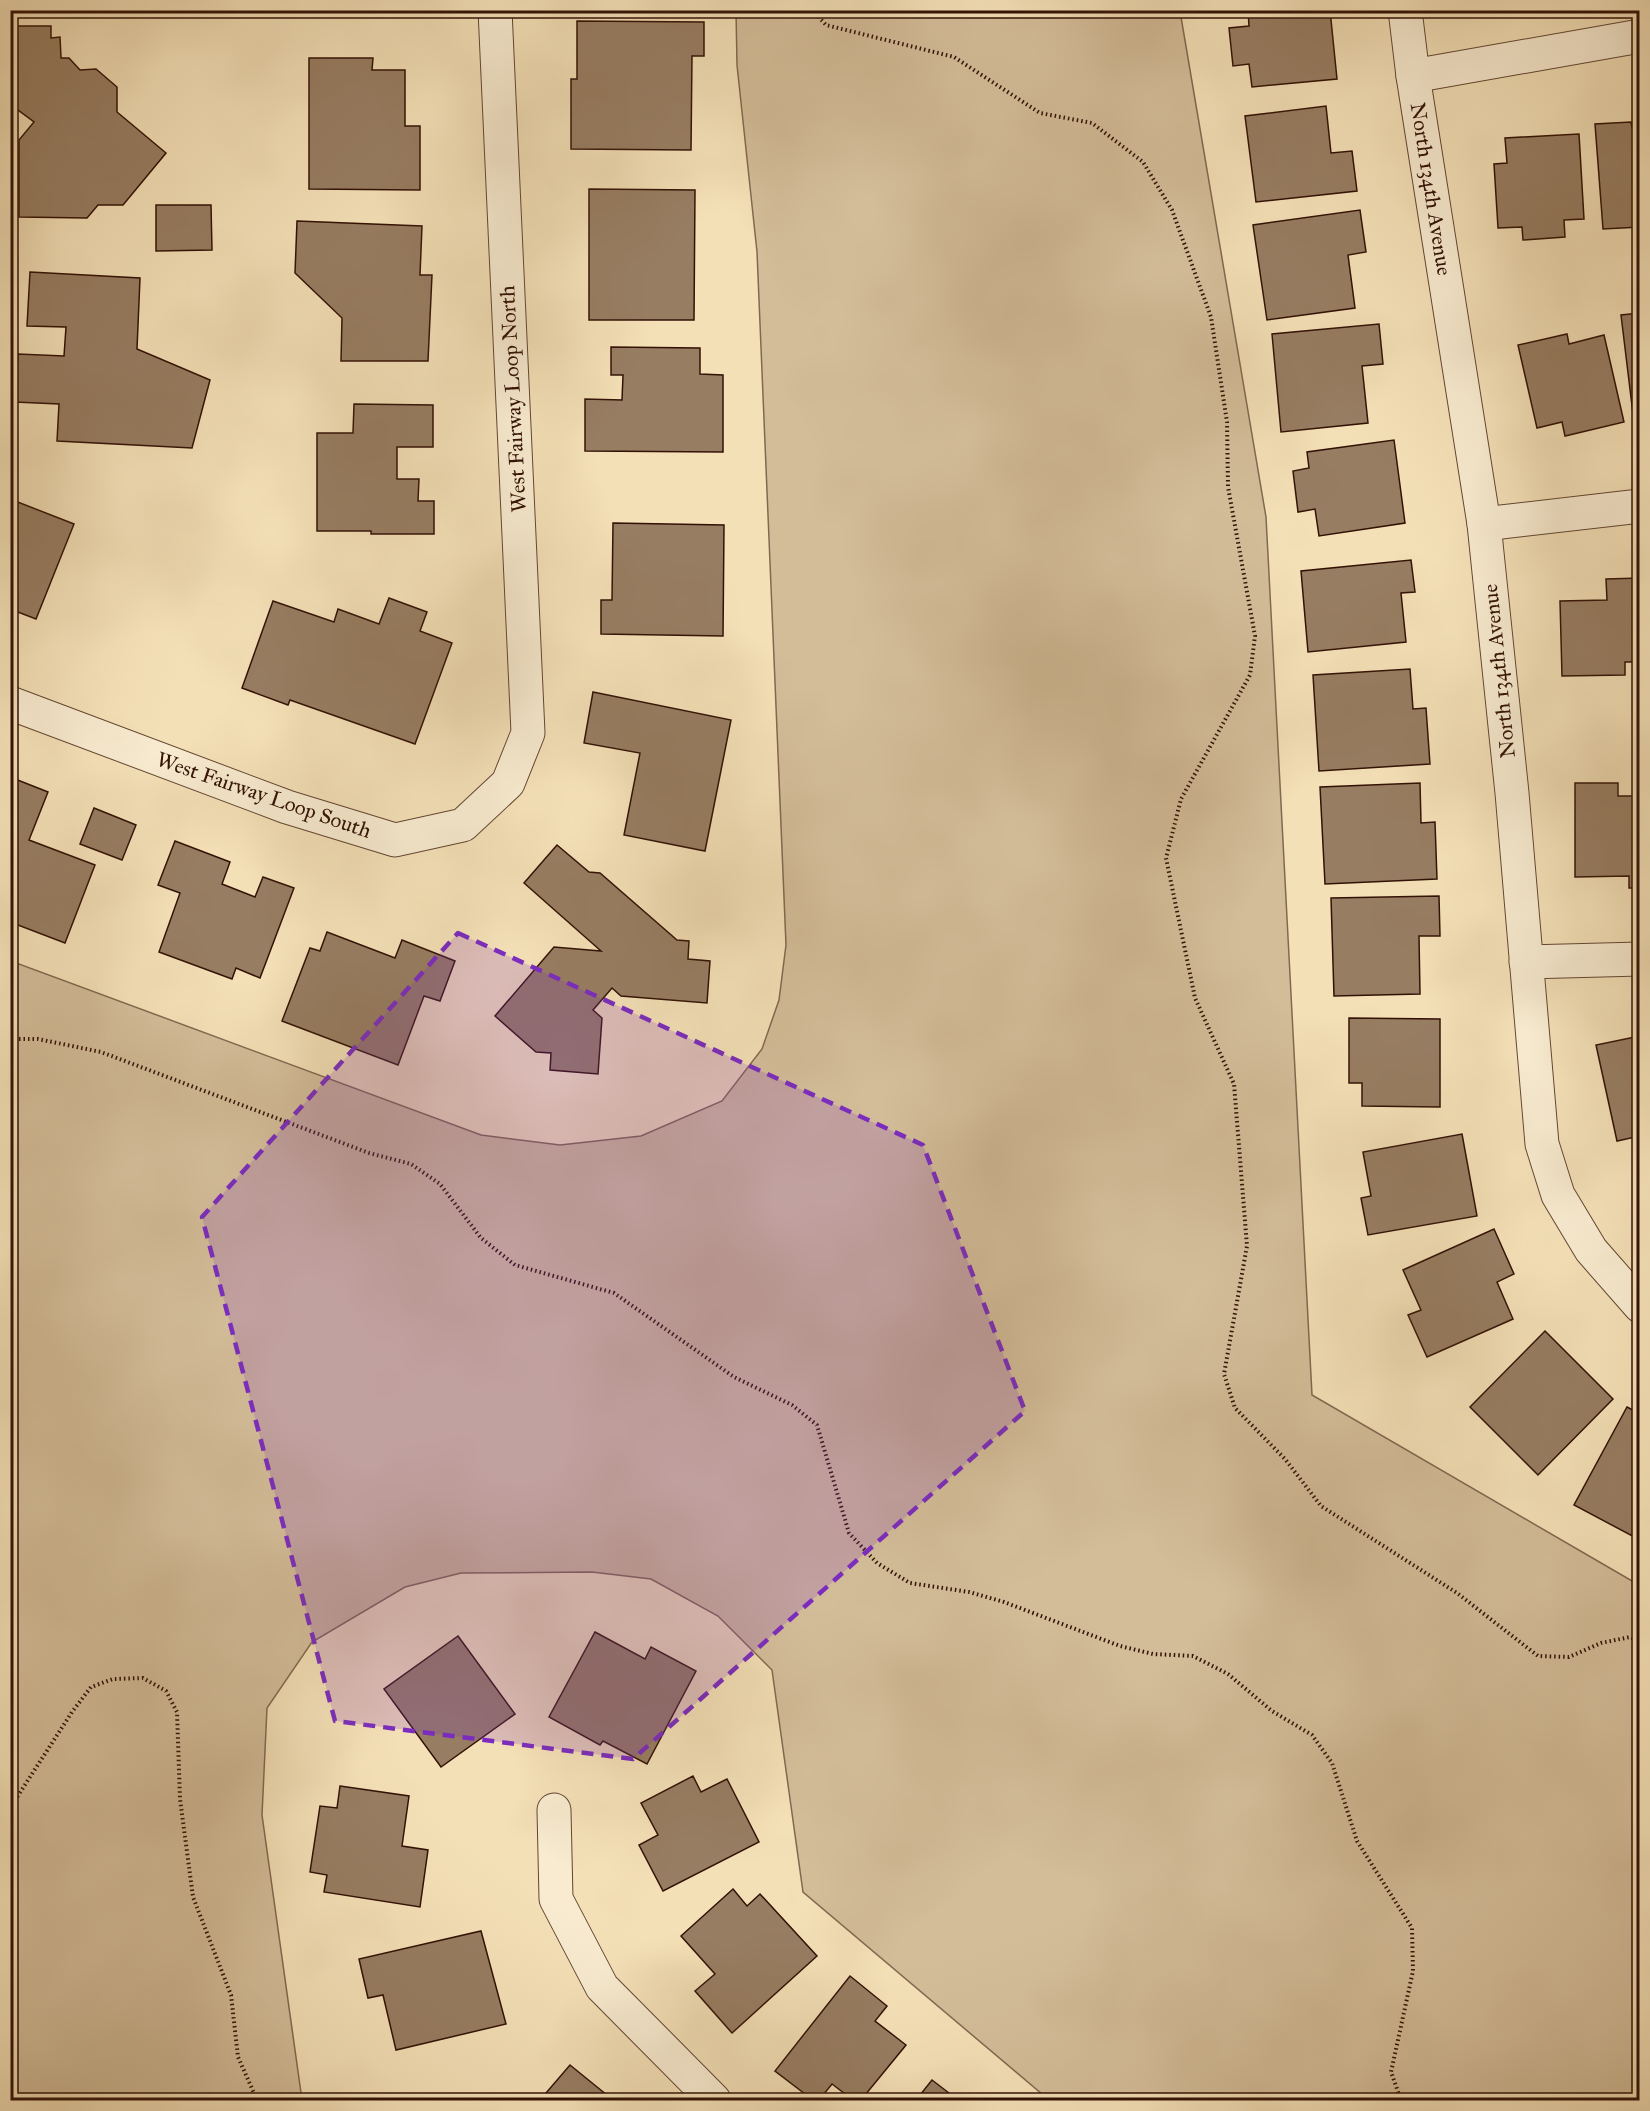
<svg xmlns="http://www.w3.org/2000/svg" width="1650" height="2111" viewBox="0 0 1650 2111" font-family="'IM FELL Great Primer',serif">
  <style>
    .green { fill: #d3bd99; stroke: #836850; stroke-width: 1.5 }
    .building { fill: #977d62; stroke: #331206; stroke-width: 1.5 }
    .lines { fill: none; stroke-linecap: round; stroke-linejoin: round }
    .minor-casing { stroke: #634632; stroke-width: 35 }
    .path { stroke: #331206; stroke-width: 4; stroke-dasharray: 1.5 3; stroke-linecap: butt }
    .minor { stroke: #f8ebd0; stroke-width: 33 }
    .marked { fill: #7b2cbf; fill-opacity: 0.2; stroke: #7b2cbf; stroke-width: 4.5; stroke-dasharray: 12 8; stroke-linejoin: round }
    .labels { text-anchor: middle; stroke-width: 4.5; stroke-linejoin: round; paint-order: stroke }
    .street-label { font-size: 21px; fill: #331206; stroke: #f8ebd0 }
  </style>
  <rect width="100%" height="100%" fill="#f4e0b7"/>
  <filter id="stains"><feTurbulence type="fractalNoise" baseFrequency=".00333" numOctaves="4"/><feColorMatrix values="0 0 0 0 .2 0 0 0 0 .09 0 0 0 0 .02 0 0 0 .5 -.17"/></filter>
  <radialGradient id="worn" r=".72"><stop offset=".6" stop-color="#630" stop-opacity="0"/><stop offset="1" stop-color="#630" stop-opacity=".3"/></radialGradient>
  <path class="green" d="M 736,11 L 1180,11 L 1266,517 L 1312,1395 L 1639,1585 L 1639,2100 L 1049,2100 L 803,1892 L 772,1670 L 718,1616 L 651,1579 L 592,1572 L 461,1573 L 405,1587 L 312,1642 L 267,1708 L 262,1815 L 302,2100 L 11,2100 L 11,961 L 481,1135 L 560,1145 L 641,1136 L 722,1101 L 762,1049 L 779,1000 L 786,945 L 757,252 L 737,65 Z"/>
  <g class="building">
    <rect x="266" y="10" width="30" height="4"/>
    <path d="M 1248,10 L 1330,10 L 1337,79 L 1252,87 L 1249,64 L 1233,66 L 1229,28 L 1249,26 Z"/>
    <path d="M 577,21 L 704,22 L 704,56 L 692,56 L 691,150 L 571,149 L 571,79 L 577,79 Z"/>
    <path d="M 10,26 L 51,26 L 51,38 L 60,37 L 61,58 L 69,58 L 80,70 L 96,69 L 117,87 L 117,112 L 166,153 L 123,205 L 98,205 L 87,218 L 19,217 L 19,140 L 34,122 L 10,104 Z"/>
    <path d="M 309,58 L 373,58 L 372,70 L 405,70 L 405,126 L 420,126 L 420,190 L 309,189 Z"/>
    <path d="M 1326,106 L 1331,153 L 1352,151 L 1357,191 L 1256,202 L 1245,116 Z"/>
    <path d="M 1631,122 L 1632,128 L 1640,127 L 1640,227 L 1603,229 L 1595,124 Z"/>
    <path d="M 1579,134 L 1584,219 L 1564,220 L 1565,237 L 1523,240 L 1522,227 L 1498,228 L 1494,164 L 1507,163 L 1505,138 Z"/>
    <path d="M 589,189 L 695,190 L 694,320 L 589,320 Z"/>
    <path d="M 156,205 L 211,205 L 212,250 L 156,251 Z"/>
    <path d="M 1360,210 L 1366,252 L 1348,255 L 1355,308 L 1267,320 L 1253,225 Z"/>
    <path d="M 297,221 L 422,226 L 420,275 L 432,275 L 428,361 L 341,361 L 342,318 L 295,273 Z"/>
    <path d="M 30,272 L 140,278 L 137,349 L 210,380 L 192,448 L 57,441 L 59,404 L 15,402 L 18,354 L 64,356 L 66,327 L 27,326 Z"/>
    <path d="M 1640,313 L 1640,414 L 1633,414 L 1621,315 Z"/>
    <path d="M 1379,324 L 1383,364 L 1362,366 L 1368,423 L 1281,432 L 1272,334 Z"/>
    <path d="M 1567,334 L 1569,344 L 1604,335 L 1624,422 L 1565,436 L 1562,422 L 1537,428 L 1518,345 Z"/>
    <path d="M 611,347 L 700,348 L 700,374 L 723,375 L 723,452 L 585,451 L 585,399 L 622,400 L 623,375 L 611,375 Z"/>
    <path d="M 354,404 L 433,405 L 433,447 L 397,447 L 397,479 L 419,479 L 418,501 L 434,501 L 434,534 L 371,534 L 371,531 L 317,531 L 317,433 L 353,433 Z"/>
    <path d="M 1394,440 L 1405,523 L 1319,536 L 1315,509 L 1298,512 L 1293,471 L 1309,468 L 1307,452 Z"/>
    <path d="M 10,499 L 74,524 L 36,619 L 10,609 Z"/>
    <path d="M 613,523 L 724,525 L 723,636 L 601,634 L 601,600 L 612,600 Z"/>
    <path d="M 1411,560 L 1415,592 L 1401,593 L 1406,642 L 1308,652 L 1301,571 Z"/>
    <path d="M 1640,578 L 1640,662 L 1625,662 L 1625,675 L 1562,676 L 1560,601 L 1607,600 L 1606,579 Z"/>
    <path d="M 389,598 L 427,612 L 420,631 L 452,643 L 415,744 L 290,700 L 288,705 L 242,688 L 273,601 L 334,622 L 338,609 L 379,624 Z"/>
    <path d="M 1410,669 L 1413,709 L 1426,708 L 1430,764 L 1319,771 L 1313,675 Z"/>
    <path d="M 593,692 L 731,720 L 705,851 L 624,835 L 640,753 L 584,743 Z"/>
    <path d="M 10,777 L 48,792 L 29,840 L 95,865 L 65,943 L 10,922 Z"/>
    <path d="M 1420,783 L 1421,823 L 1435,822 L 1437,879 L 1325,884 L 1320,787 Z"/>
    <path d="M 1575,783 L 1618,783 L 1618,796 L 1640,796 L 1640,888 L 1629,888 L 1629,876 L 1575,877 Z"/>
    <path d="M 94,808 L 136,825 L 122,860 L 80,844 Z"/>
    <path d="M 175,841 L 230,862 L 222,884 L 255,897 L 263,877 L 294,888 L 260,978 L 236,968 L 232,979 L 159,952 L 180,893 L 158,885 Z"/>
    <path d="M 557,845 L 589,872 L 600,873 L 677,940 L 689,941 L 688,959 L 710,961 L 707,1003 L 621,996 L 612,988 L 593,1010 L 602,1018 L 598,1074 L 550,1070 L 551,1053 L 536,1052 L 495,1016 L 554,947 L 601,951 L 524,883 Z"/>
    <path d="M 1439,896 L 1440,936 L 1419,936 L 1420,994 L 1334,996 L 1331,898 Z"/>
    <path d="M 327,932 L 395,958 L 402,940 L 455,961 L 440,1001 L 424,996 L 398,1065 L 282,1021 L 310,948 L 320,951 Z"/>
    <path d="M 1349,1018 L 1440,1019 L 1440,1107 L 1362,1106 L 1362,1083 L 1349,1083 Z"/>
    <path d="M 1640,1036 L 1640,1136 L 1617,1141 L 1596,1045 Z"/>
    <path d="M 1462,1134 L 1477,1216 L 1368,1235 L 1361,1198 L 1371,1196 L 1363,1152 Z"/>
    <path d="M 1494,1229 L 1514,1274 L 1497,1282 L 1513,1319 L 1427,1357 L 1408,1315 L 1421,1310 L 1403,1270 Z"/>
    <path d="M 1545,1331 L 1613,1399 L 1538,1475 L 1470,1407 Z"/>
    <path d="M 1627,1407 L 1640,1414 L 1640,1540 L 1574,1505 Z"/>
    <path d="M 595,1632 L 645,1659 L 651,1647 L 696,1671 L 647,1764 L 603,1741 L 600,1745 L 549,1717 Z"/>
    <path d="M 458,1636 L 515,1714 L 441,1767 L 384,1689 Z"/>
    <path d="M 693,1776 L 701,1792 L 727,1779 L 759,1842 L 663,1891 L 639,1845 L 658,1835 L 641,1803 Z"/>
    <path d="M 340,1786 L 409,1796 L 402,1846 L 428,1850 L 420,1907 L 324,1892 L 327,1875 L 310,1872 L 320,1806 L 337,1808 Z"/>
    <path d="M 733,1889 L 747,1906 L 760,1894 L 817,1956 L 732,2033 L 695,1991 L 715,1974 L 681,1936 Z"/>
    <path d="M 481,1931 L 506,2024 L 396,2050 L 383,1995 L 368,1998 L 359,1959 Z"/>
    <path d="M 850,1976 L 887,2006 L 875,2021 L 906,2045 L 861,2100 L 853,2100 L 832,2084 L 819,2100 L 813,2100 L 775,2071 Z"/>
    <path d="M 570,2065 L 613,2100 L 540,2100 Z"/>
    <path d="M 932,2080 L 958,2100 L 916,2100 Z"/>
  </g>
  <g class="lines">
    <g class="minor-casing">
      <g id="minor">
        <path d="M 1405,10 L 1413,76 L 1484,524 L 1512,793 L 1542,1144 L 1558,1195 L 1591,1250 L 1640,1306"/>
        <path d="M 1413,76 L 1640,36"/>
        <path d="M 1484,524 L 1640,506"/>
        <path d="M 10,703 L 287,807 L 395,840 L 463,825 L 508,783 L 528,733 L 495,10"/>
        <path d="M 1526,962 L 1640,959"/>
        <path d="M 554,1810 L 556,1899 L 602,1987 L 714,2100"/>
      </g>
    </g>
    <g class="path">
      <path d="M 812,10 L 826,25 L 954,57 L 1040,113 L 1092,123 L 1143,162 L 1172,210 L 1211,317 L 1227,422 L 1228,487 L 1255,636 L 1250,675 L 1181,799 L 1166,858 L 1195,998 L 1234,1084 L 1247,1246 L 1224,1374 L 1235,1408 L 1285,1459 L 1321,1506 L 1457,1593 L 1538,1656 L 1569,1657 L 1601,1643 L 1630,1637 L 1640,1641"/>
      <path d="M 10,1039 L 38,1039 L 101,1052 L 369,1153 L 411,1164 L 440,1184 L 481,1238 L 515,1265 L 614,1293 L 734,1377 L 792,1405 L 817,1425 L 849,1533 L 877,1563 L 910,1583 L 969,1592 L 1004,1602 L 1120,1646 L 1153,1654 L 1193,1656 L 1228,1674 L 1272,1711 L 1312,1735 L 1332,1763 L 1357,1841 L 1412,1928 L 1413,1971 L 1391,2072 L 1401,2100"/>
      <path d="M 10,1808 L 72,1712 L 91,1687 L 113,1679 L 143,1678 L 166,1691 L 177,1712 L 180,1799 L 193,1897 L 231,1995 L 238,2057 L 257,2100"/>
    </g>
    <use href="#minor" class="minor"/>
  </g>
  <path class="marked" d="M 458,933 L 923,1145 L 1025,1411 L 633,1759 L 335,1721 L 202,1217 Z"/>
  <g class="labels">
    <g class="street-label">
      <text transform="translate(1431 189) rotate(81)" y="7">North 134th Avenue</text>
      <text transform="translate(513 399) rotate(-93)" y="7">West Fairway Loop North</text>
      <text transform="translate(1499 671) rotate(-96)" y="7">North 134th Avenue</text>
      <text transform="translate(264 795) rotate(19)" y="7">West Fairway Loop South</text>
    </g>
  </g>
  <rect width="1650" height="2111" fill="none" stroke="#f4e0b7" stroke-width="36"/>
  <rect x="12" y="12" width="1626" height="2087" fill="none" stroke="#331206" stroke-width="3"/>
  <rect x="18" y="18" width="1614" height="2075" fill="none" stroke="#331206" stroke-width="1.5"/>
  <rect width="100%" height="100%" filter="url(#stains)"/>
  <rect width="100%" height="100%" fill="url(#worn)"/>
</svg>
